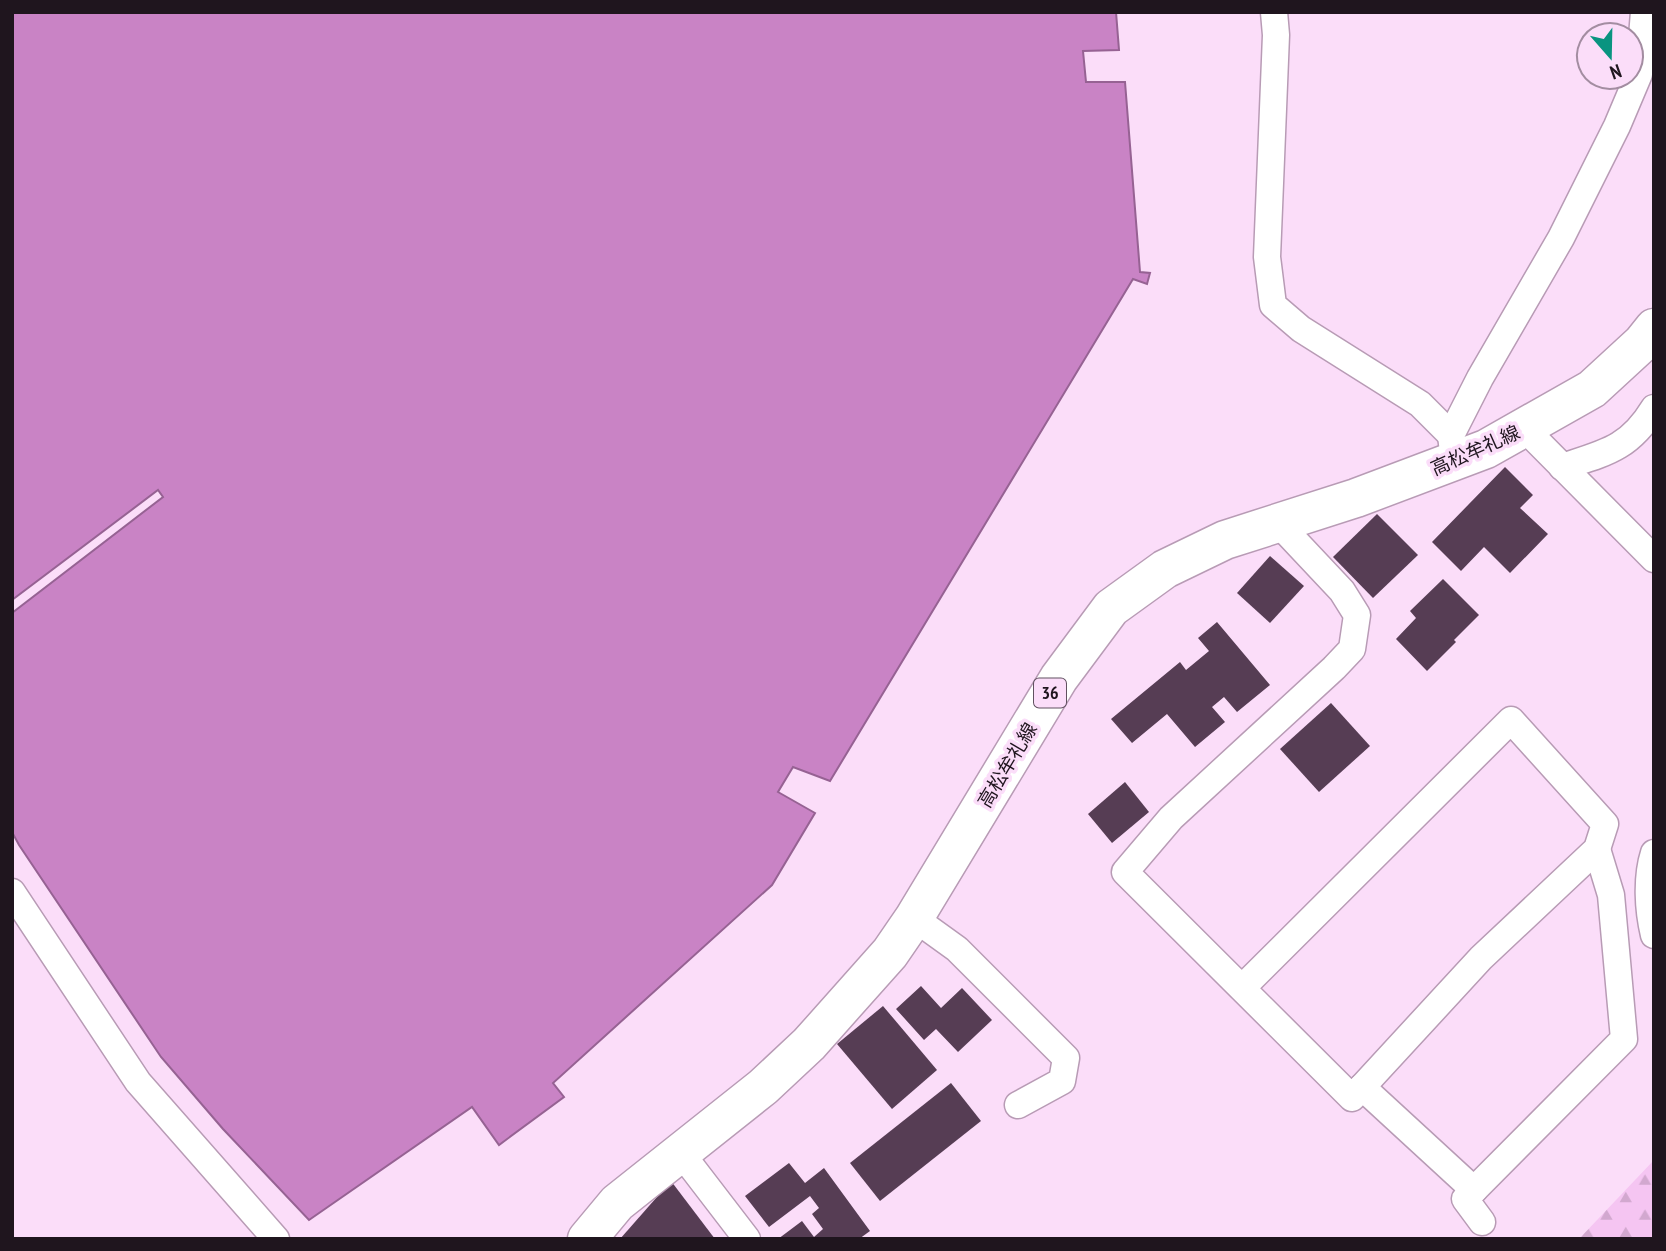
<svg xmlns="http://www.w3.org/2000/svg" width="1666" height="1251" viewBox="0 0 1666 1251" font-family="'PT Sans Narrow','Noto Sans JP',sans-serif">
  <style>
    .forest { fill: url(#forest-firs) }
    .water { fill: #c983c5; stroke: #966293; stroke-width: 2 }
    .building { fill: #563d54 }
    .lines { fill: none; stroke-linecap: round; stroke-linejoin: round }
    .minor-casing { stroke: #b89bb5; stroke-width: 29 }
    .primary-casing { stroke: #b89bb5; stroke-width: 41 }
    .minor { stroke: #fff; stroke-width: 26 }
    .primary { stroke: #fff; stroke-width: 38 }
    .labels { text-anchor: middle; stroke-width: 7; stroke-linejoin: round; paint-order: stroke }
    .shield { fill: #fbddf9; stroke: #615160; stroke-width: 2 }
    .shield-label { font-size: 18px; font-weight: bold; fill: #1f151e }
    .street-label { font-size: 19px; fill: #1f151e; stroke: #fbddf9 }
  </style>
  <defs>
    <pattern id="forest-firs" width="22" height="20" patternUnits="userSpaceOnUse" patternTransform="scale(1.75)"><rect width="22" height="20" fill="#f5c5f2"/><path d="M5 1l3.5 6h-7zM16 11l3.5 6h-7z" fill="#d2a8cf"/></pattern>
  </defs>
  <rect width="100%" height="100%" fill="#fbddf9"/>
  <path class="forest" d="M 1654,1160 L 1654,1239 L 1579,1239 Z"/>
  <path class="water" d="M 12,12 L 1116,12 L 1119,50 L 1083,51 L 1086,82 L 1125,82 L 1140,272 L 1150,273 L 1147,284 L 1133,279 L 830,781 L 793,767 L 778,792 L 815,813 L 772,885 L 553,1083 L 564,1097 L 499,1145 L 472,1107 L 309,1220 L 223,1129 L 161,1057 L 19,845 L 12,832 L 12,613 L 163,497 L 158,490 L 12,600 Z"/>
  <g class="building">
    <path d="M 1505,467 L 1533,495 L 1520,508 L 1548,534 L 1510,573 L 1484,547 L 1461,571 L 1432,542 Z"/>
    <path d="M 1377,514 L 1418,555 L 1373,598 L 1333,557 Z"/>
    <path d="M 1270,556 L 1304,586 L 1270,623 L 1237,593 Z"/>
    <path d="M 1443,579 L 1479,615 L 1454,640 L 1456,642 L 1427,671 L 1396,639 L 1416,618 L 1410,611 Z"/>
    <path d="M 1217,622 L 1270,685 L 1237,712 L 1224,697 L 1212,707 L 1225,722 L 1195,747 L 1167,714 L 1132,743 L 1111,719 L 1180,662 L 1186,670 L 1209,651 L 1198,638 Z"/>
    <path d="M 1331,703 L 1370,746 L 1319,792 L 1280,749 Z"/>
    <path d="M 1125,782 L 1149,812 L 1112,843 L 1088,814 Z"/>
    <path d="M 921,986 L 941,1008 L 962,988 L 992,1020 L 958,1052 L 936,1029 L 924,1040 L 896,1009 Z"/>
    <path d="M 883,1006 L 937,1070 L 892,1109 L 837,1044 Z"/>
    <path d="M 951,1083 L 981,1121 L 880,1201 L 850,1163 Z"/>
    <path d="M 789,1163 L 805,1183 L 824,1168 L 870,1231 L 859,1239 L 778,1239 L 802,1221 L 814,1237 L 823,1229 L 812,1214 L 819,1208 L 810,1196 L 769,1227 L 745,1196 Z"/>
    <path d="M 671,1181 L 715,1239 L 620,1239 Z"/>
  </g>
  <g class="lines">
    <g class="minor-casing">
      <g id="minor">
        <path d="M 1274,12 L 1276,35 L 1267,257 L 1273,305 L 1301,329 L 1420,404 L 1451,435"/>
        <path d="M 1524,428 L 1654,559"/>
        <path d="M 1453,452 L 1451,435 L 1480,378 L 1561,238 L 1617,126 L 1639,74 L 1644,12"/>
        <path d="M 1562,467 C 1605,453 1629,449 1654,408"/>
        <path d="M 1654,853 C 1646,878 1648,910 1654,935"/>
        <path d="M 12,892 L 138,1082 L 276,1239"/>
        <path d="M 914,918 L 957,949 L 1066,1058 L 1062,1081 L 1018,1105"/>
        <path d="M 1242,988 L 1511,720 L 1605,824 L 1597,849 L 1481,958 L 1352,1098 L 1125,872 L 1171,818 L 1334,668 L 1352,649 L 1357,615 L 1342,591 L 1278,523"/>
        <path d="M 1362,1087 L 1474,1190"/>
        <path d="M 681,1153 L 747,1239"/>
        <path d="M 1482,1222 L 1465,1199 L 1624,1039 L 1611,895 L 1597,849"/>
      </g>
    </g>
    <g class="primary-casing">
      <path id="primary" d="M 587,1239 L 617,1203 L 763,1087 L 809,1044 L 890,953 L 914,918 L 1059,678 L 1111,608 L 1165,569 L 1225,540 L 1356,498 L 1486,449 L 1592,389 L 1642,343 L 1654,328"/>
    </g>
    <use href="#minor" class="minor"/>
    <use href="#primary" class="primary"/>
  </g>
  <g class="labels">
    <rect class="shield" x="1034" y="678.5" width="32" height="29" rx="5"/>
    <g class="shield-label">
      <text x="1050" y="699">36</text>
    </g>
    <g class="street-label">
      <text transform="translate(1475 450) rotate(-24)" y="7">高松牟礼線</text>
      <text transform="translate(1007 765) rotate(-59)" y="7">高松牟礼線</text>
    </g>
  </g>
  <rect width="1666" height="1251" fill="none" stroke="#1f151e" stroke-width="28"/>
  <g transform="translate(1610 56) rotate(160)"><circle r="33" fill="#fbddf9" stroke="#a38da1" stroke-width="2"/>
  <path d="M0-5L12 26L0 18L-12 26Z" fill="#099480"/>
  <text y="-10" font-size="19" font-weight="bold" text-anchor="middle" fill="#1f151e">N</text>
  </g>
</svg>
